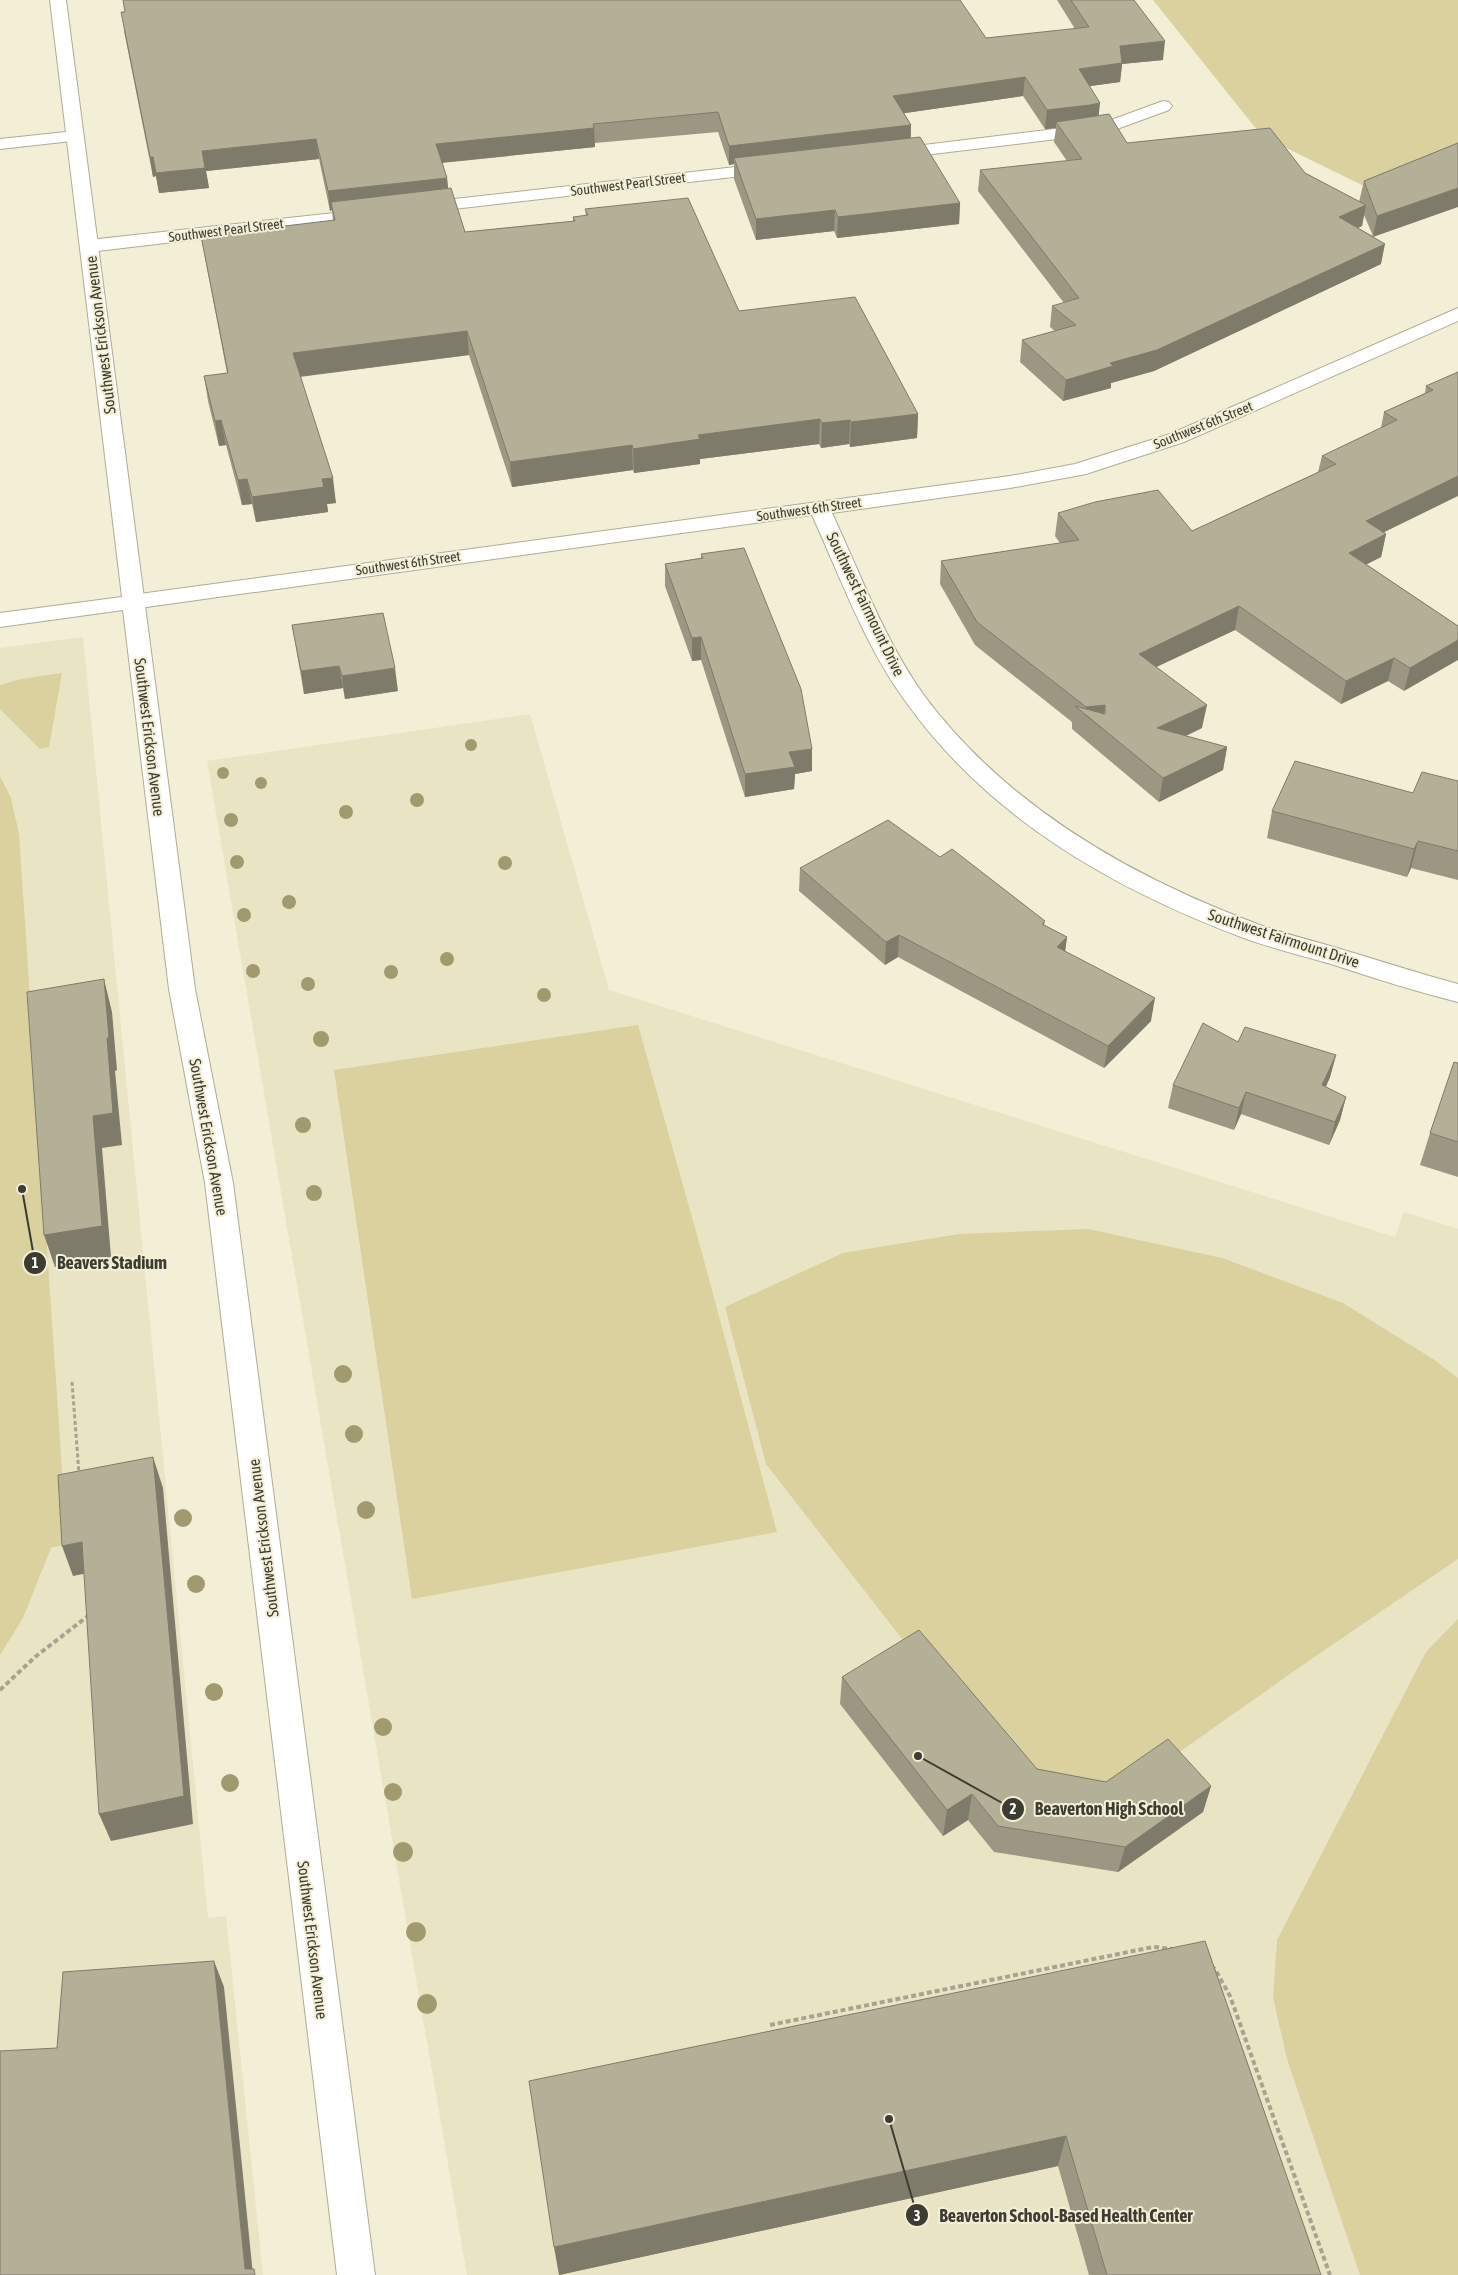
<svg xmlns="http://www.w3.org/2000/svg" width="1458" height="2275" viewBox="0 0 1458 2275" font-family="'Asap Condensed',sans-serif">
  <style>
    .built { fill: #e9e4c4 }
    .green { fill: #dad19f }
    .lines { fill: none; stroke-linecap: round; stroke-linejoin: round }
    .service-casing { stroke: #b0ab94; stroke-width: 2 }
    .minor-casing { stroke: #b0ab94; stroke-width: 2 }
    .tertiary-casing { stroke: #b0ab94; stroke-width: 2 }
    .path-far1 { stroke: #a6a391; stroke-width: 3; stroke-dasharray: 4 2.5; stroke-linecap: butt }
    .path { stroke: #a6a391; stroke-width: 4; stroke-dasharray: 5 3; stroke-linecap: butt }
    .service { fill: #fff; fill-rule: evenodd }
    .minor { fill: #fff; fill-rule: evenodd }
    .tertiary { fill: #fff; fill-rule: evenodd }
    .tree { fill: #a29a6f }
    .wall { fill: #9b9783; fill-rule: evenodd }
    .shaded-wall { fill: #7e7b6a }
    .building { fill: #b4b098; stroke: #7e7b6a }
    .labels { text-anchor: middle; stroke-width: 4; stroke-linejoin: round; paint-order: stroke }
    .far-street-label { font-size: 14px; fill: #3d3c32; stroke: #f3efd6 }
    .street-label { font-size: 16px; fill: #3d3c32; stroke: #f3efd6 }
    .leader { fill: none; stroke: #3d3c32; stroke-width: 2 }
    .callout-dot { fill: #3d3c32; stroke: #f3efd6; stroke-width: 2 }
    .mark-label { font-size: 15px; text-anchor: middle; font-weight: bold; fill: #fff }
    .callout-label { font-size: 18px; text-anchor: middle; font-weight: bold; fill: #3d3c32; stroke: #f3efd6; stroke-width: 4; stroke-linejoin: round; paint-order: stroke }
  </style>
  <rect width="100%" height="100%" fill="#f3efd6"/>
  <g class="built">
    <path d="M 83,637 L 208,1918 L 226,1916 L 263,2275 L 0,2275 L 0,648 Z"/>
    <path d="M 530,714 L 609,990 L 1395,1237 L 1404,1212 L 1458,1229 L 1458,2275 L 467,2275 L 207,761 Z"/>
  </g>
  <g class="green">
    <path d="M 1153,0 L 1458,0 L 1458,151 L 1370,189 L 1262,136 Z"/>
    <path d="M 62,673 L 49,747 L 40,749 L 0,709 L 0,685 L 21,679 Z"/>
    <path d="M 0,776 L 11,798 L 19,834 L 67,1544 L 51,1548 L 23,1618 L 0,1655 Z"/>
    <path d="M 638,1025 L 702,1253 L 777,1532 L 412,1599 L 334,1070 Z"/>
    <path d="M 1088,1229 L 1222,1258 L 1343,1303 L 1433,1359 L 1458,1378 L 1458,1559 L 1307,1662 L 1100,1808 L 1032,1795 L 916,1657 L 766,1464 L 725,1307 L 843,1253 L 959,1234 Z"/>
    <path d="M 1458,1619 L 1458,2275 L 1360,2275 L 1287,2059 L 1273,1997 L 1277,1940 L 1426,1652 Z"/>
  </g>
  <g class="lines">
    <g class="service-casing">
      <path id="service" d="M 75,131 L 81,132 L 84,136 L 81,140 L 0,149 L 0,139 Z"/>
    </g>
    <g class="minor-casing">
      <g id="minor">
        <path d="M 1163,101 L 1169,102 L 1172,106 L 1169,110 L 1106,133 L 891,159 L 885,158 L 882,154 L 885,150 L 891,149 L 1103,123 Z"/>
        <path d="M 771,163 L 777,164 L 780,168 L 777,172 L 419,213 L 413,212 L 410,208 L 413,204 L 419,203 Z"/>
        <path d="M 371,209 L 377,210 L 380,214 L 377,218 L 89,252 L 82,250 L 80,246 L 82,242 L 89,240 Z"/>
        <path d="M 1458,308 L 1458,321 L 1184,442 L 1086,474 L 1010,488 L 832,513 C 860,573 884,639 923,694 C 1006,806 1130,877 1260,925 C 1288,935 1318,942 1347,951 C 1384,962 1421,974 1458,984 L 1458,1002 C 1415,991 1373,978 1331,964 C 1301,955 1270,948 1241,937 C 1111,888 988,817 906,702 C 865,646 841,579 812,515 L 132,609 L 124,607 L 121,602 L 124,597 L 132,595 L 1010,476 L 1075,464 L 1170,434 Z"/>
      </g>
    </g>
    <g class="tertiary-casing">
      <path id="tertiary" d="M 50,0 L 66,0 L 195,989 L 233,1183 L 375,2275 L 337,2275 L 205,1183 L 169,989 L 123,610 L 0,627 L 0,613 L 122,597 Z"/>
    </g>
    <path class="path-far1" d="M 72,1382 L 79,1474"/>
    <g class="path">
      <path d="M 0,1690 L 35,1657 L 88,1616 L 88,1613"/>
      <path d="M 1211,1966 L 1215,1969 L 1230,1996 L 1330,2275"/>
      <path d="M 770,2025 L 1153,1947 L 1173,1949"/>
    </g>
    <use href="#service" class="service"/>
    <use href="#minor" class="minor"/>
    <use href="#tertiary" class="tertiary"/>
  </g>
  <g class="tree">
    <circle cx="471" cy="745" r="6"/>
    <circle cx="223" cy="773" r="6"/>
    <circle cx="261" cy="783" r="6"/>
    <circle cx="417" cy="800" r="7"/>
    <circle cx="346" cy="812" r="7"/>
    <circle cx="231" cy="820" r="7"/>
    <circle cx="237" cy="862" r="7"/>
    <circle cx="505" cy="863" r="7"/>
    <circle cx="289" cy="902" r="7"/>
    <circle cx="244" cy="915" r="7"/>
    <circle cx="447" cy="959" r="7"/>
    <circle cx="253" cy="971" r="7"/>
    <circle cx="391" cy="972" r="7"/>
    <circle cx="308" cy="984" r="7"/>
    <circle cx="544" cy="995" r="7"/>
    <circle cx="321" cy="1039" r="8"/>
    <circle cx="303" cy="1125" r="8"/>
    <circle cx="314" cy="1193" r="8"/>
    <circle cx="343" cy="1374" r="9"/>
    <circle cx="354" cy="1434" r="9"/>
    <circle cx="366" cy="1510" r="9"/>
    <circle cx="183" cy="1518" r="9"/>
    <circle cx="196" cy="1584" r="9"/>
    <circle cx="214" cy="1692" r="9"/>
    <circle cx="383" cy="1727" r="9"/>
    <circle cx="230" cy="1783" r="9"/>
    <circle cx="393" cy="1792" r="9"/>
    <circle cx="403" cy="1852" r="10"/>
    <circle cx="416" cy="1932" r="10"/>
    <circle cx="427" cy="2004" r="10"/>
  </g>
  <g class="wall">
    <path d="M 1057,0 L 1134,0 L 1163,60 L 1122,64 L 1120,82 L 1090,86 L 1099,115 L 1127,143 L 1305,173 L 1359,202 L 1364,181 L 1458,143 L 1373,237 L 1381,264 L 1154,371 L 1111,383 L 1111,388 L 1063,401 L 1020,362 L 1022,340 L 1055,331 L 1050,327 L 1052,306 L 1064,303 L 978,191 L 980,170 L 1067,161 L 1054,142 L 1056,128 L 1045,129 L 1023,96 L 904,113 L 911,125 L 911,138 L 960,203 L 959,224 L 837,238 L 834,231 L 756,240 L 734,179 L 734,164 L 729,165 L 718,132 L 595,143 L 595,147 L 442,163 L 447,178 L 448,188 L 465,232 L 573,221 L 573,217 L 586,216 L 585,209 L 739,311 L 918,414 L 917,438 L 850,447 L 849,444 L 821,448 L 819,444 L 700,459 L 700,464 L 634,473 L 633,470 L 512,487 L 469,355 L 300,377 L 336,503 L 327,504 L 328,512 L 256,522 L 252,504 L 242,505 L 226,445 L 219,446 L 208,401 L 204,376 L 227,373 L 201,236 L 333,221 L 332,210 L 330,211 L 319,159 L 206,171 L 209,188 L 159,193 L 156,176 L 153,177 L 124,31 L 986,38 L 1075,29 ZM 1364,215 L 1373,236 L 1358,228 L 1362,226 Z"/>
    <path d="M 1458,372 L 1384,532 L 1386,534 L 1381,557 L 1366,564 L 1458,626 L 1404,691 L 1388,681 L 1341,704 L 1235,630 L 1156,667 L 1202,728 L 1186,736 L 1227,747 L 1223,770 L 1159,802 L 1072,729 L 1072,722 L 975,645 L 940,584 L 941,561 L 1060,543 L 1055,536 L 1058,513 L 1192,531 L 1318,472 L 1322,456 L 1381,428 L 1384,412 L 1425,393 L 1426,386 Z"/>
    <path d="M 701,554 L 812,749 L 812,771 L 795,774 L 794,789 L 745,797 L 701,660 L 692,661 L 665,586 L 665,564 L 701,558 Z"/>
    <path d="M 292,625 L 398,691 L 345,699 L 343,688 L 304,694 Z"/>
    <path d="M 1458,781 L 1458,880 L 1411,868 L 1407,877 L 1267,838 L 1272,811 L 1413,793 Z"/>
    <path d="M 940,857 L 1045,921 L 1044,925 L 1067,937 L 1065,951 L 1151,1021 L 1104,1068 L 898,957 L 885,965 L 799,891 L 800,868 Z"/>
    <path d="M 1336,1055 L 1330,1077 L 1326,1087 L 1346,1097 L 1340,1120 L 1329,1145 L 1241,1114 L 1234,1130 L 1168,1108 L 1173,1085 Z"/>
    <path d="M 1458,1063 L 1458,1177 L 1420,1165 L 1430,1133 Z"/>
    <path d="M 842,1677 L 1037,1769 L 1106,1782 L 1211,1786 L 1203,1812 L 1118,1872 L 994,1852 L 968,1820 L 943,1836 L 840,1704 Z"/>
    <path d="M 1205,1941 L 1321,2275 L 1089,2275 L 1058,2166 L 559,2275 Z"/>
  </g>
  <g class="shaded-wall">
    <path d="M 1165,41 L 1163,60 L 1122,64 L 1120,82 L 1076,88 L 1079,69 L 1120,46 Z"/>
    <path d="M 1025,77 L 1023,96 L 892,115 L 893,96 Z"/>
    <path d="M 1100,103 L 1098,122 L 1056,122 L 1056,128 L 1045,129 L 1047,110 Z"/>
    <path d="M 911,125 L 910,144 L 734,158 L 734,164 L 729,165 L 729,146 Z"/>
    <path d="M 594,128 L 595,147 L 438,163 L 436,144 Z"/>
    <path d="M 316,139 L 319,159 L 206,171 L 209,188 L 159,193 L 156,176 L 153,177 L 150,157 Z"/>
    <path d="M 447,178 L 449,197 L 331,202 L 332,210 L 330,211 L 328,191 Z"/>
    <path d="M 1458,188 L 1458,207 L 1373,237 L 1377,216 Z"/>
    <path d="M 960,203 L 959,224 L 837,238 L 838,217 Z"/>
    <path d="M 1366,205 L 1362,226 L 1335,238 L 1339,217 Z"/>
    <path d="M 835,210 L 834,231 L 756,240 L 756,219 Z"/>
    <path d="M 1385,244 L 1381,264 L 1154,371 L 1111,383 L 1111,388 L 1063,401 L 1066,380 L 1110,363 Z"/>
    <path d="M 467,331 L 469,355 L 296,377 L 293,353 Z"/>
    <path d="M 918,414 L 917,438 L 850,447 L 851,422 Z"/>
    <path d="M 820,419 L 819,444 L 700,459 L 700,464 L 634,473 L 633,449 L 698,435 Z"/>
    <path d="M 221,420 L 226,445 L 219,446 L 215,421 Z"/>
    <path d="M 850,420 L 849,444 L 821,448 L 822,423 Z"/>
    <path d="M 632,445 L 633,470 L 512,487 L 510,462 Z"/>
    <path d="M 1458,476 L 1458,496 L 1360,544 L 1366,521 Z"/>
    <path d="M 333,478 L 336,503 L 327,504 L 328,512 L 256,522 L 252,497 L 322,479 Z"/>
    <path d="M 247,479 L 252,504 L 242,505 L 238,480 Z"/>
    <path d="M 1386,534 L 1381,557 L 1344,576 L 1349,553 Z"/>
    <path d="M 1239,606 L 1235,630 L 1135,677 L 1139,654 Z"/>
    <path d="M 701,637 L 701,660 L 692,661 L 692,638 Z"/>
    <path d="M 1458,640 L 1458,660 L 1404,691 L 1410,668 Z"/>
    <path d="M 1394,658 L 1388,681 L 1341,704 L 1346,681 Z"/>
    <path d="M 339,666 L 343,688 L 304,694 L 301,671 Z"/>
    <path d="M 395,668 L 398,691 L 345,699 L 342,676 Z"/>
    <path d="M 1105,705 L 1101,728 L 1085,715 L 1086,707 Z"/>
    <path d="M 1207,705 L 1202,728 L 1153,751 L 1157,728 Z"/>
    <path d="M 1227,747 L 1223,770 L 1159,802 L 1163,778 Z"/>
    <path d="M 812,749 L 812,771 L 795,774 L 794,789 L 745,797 L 745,774 L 789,752 Z"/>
    <path d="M 1418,841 L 1411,868 L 1407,877 L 1414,849 Z"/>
    <path d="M 899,935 L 898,957 L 885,965 L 886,942 Z"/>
    <path d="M 1067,937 L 1064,960 L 1057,947 Z"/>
    <path d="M 104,979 L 112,1012 L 117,1070 L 115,1071 L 122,1145 L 102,1148 L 111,1257 L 55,1267 L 44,1235 L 93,1116 Z"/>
    <path d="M 1155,998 L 1151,1021 L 1104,1068 L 1108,1046 Z"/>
    <path d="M 1336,1055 L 1330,1077 L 1316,1107 L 1322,1085 Z"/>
    <path d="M 1246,1092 L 1241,1114 L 1234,1130 L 1239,1108 Z"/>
    <path d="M 1346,1097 L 1340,1120 L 1329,1145 L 1335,1122 Z"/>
    <path d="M 153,1457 L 163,1488 L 193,1824 L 111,1841 L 99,1814 Z"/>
    <path d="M 82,1542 L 93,1572 L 73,1576 L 62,1546 Z"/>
    <path d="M 1211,1786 L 1203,1812 L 1118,1872 L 1125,1847 Z"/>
    <path d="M 972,1794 L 968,1820 L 943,1836 L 947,1810 Z"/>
    <path d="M 214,1961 L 224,1987 L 253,2275 L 245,2269 Z"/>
    <path d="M 1066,2136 L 1058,2166 L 559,2275 L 554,2247 Z"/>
  </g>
  <g class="building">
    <path d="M 123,0 L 960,0 L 986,38 L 1089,27 L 1071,0 L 1134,0 L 1165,41 L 1120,46 L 1122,63 L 1079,69 L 1100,103 L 1090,105 L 1047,110 L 1025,77 L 893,96 L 911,125 L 729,146 L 718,112 L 593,124 L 594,128 L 436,144 L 447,178 L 328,191 L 316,139 L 202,151 L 205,168 L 156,173 L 153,157 L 150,157 L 121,12 L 125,12 Z"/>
    <path d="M 1109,114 L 1127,143 L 1270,128 L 1305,173 L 1366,205 L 1339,217 L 1385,244 L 1157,350 L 1110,363 L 1113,366 L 1066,380 L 1022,340 L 1076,325 L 1052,306 L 1079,298 L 980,170 L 1082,159 L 1056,122 Z"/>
    <path d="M 920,137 L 960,203 L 838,217 L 835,210 L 756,219 L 734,158 Z"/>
    <path d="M 1458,143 L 1458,188 L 1377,216 L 1364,181 Z"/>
    <path d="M 451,188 L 465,232 L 575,221 L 573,217 L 588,215 L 585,209 L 688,198 L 739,311 L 855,297 L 918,414 L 851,422 L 850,420 L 822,423 L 820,419 L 698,435 L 700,439 L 633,449 L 632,445 L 510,462 L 467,331 L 293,353 L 333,478 L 322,479 L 324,487 L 252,497 L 247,479 L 238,480 L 221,420 L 215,421 L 204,376 L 228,373 L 201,236 L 335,220 L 331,202 Z"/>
    <path d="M 1458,372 L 1458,476 L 1366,521 L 1386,534 L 1349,553 L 1458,626 L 1458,640 L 1410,668 L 1394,658 L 1346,681 L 1239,606 L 1139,654 L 1207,705 L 1157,728 L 1227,747 L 1163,778 L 1075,706 L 1105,714 L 1105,705 L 1086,707 L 977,622 L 941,561 L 1079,540 L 1058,513 L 1095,502 L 1158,490 L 1192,531 L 1336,464 L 1322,456 L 1397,420 L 1384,412 L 1433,390 L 1426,386 Z"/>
    <path d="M 744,548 L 801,689 L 812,749 L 789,752 L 795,767 L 745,774 L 701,637 L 692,638 L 665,564 L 703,558 L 701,554 Z"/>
    <path d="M 383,613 L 395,668 L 342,676 L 339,666 L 301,671 L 292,625 Z"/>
    <path d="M 1295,761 L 1413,793 L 1422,772 L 1458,781 L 1458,851 L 1418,841 L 1414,849 L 1272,811 Z"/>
    <path d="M 888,820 L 940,857 L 952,849 L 1045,921 L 1042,924 L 1067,937 L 1057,947 L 1155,998 L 1108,1046 L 899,935 L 886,942 L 800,868 Z"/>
    <path d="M 104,979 L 109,1038 L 107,1038 L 113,1113 L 93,1116 L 102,1226 L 44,1235 L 27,992 Z"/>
    <path d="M 1203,1023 L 1238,1042 L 1245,1027 L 1336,1055 L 1322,1085 L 1346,1097 L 1335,1122 L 1246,1092 L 1239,1108 L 1173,1085 Z"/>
    <path d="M 1454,1062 L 1458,1063 L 1458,1142 L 1430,1133 Z"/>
    <path d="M 153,1457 L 184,1796 L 99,1814 L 82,1542 L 62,1546 L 58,1475 Z"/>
    <path d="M 919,1630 L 1037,1769 L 1106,1782 L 1168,1739 L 1211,1786 L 1125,1847 L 998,1826 L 972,1794 L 947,1810 L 842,1677 Z"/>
    <path d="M 1205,1941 L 1321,2275 L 1107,2275 L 1066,2136 L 554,2247 L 529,2081 Z"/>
    <path d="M 214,1961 L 245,2269 L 254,2269 L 255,2275 L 0,2275 L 0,2051 L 57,2048 L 63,1972 Z"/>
  </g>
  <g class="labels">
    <g class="far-street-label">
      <text transform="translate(628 184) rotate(-7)" y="5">Southwest Pearl Street</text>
      <text transform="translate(226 230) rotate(-7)" y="5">Southwest Pearl Street</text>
      <text transform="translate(1203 425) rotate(-22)" y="5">Southwest 6th Street</text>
      <text transform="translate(809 509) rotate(-8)" y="5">Southwest 6th Street</text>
      <text transform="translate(408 563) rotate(-8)" y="5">Southwest 6th Street</text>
    </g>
    <g class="street-label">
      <text transform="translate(100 335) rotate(-97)" y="6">Southwest Erickson Avenue</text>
      <text transform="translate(866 604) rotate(64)" y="6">Southwest Fairmount Drive</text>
      <text transform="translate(150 737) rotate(83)" y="6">Southwest Erickson Avenue</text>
      <text transform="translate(1284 938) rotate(18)" y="6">Southwest Fairmount Drive</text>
      <text transform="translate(209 1137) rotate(80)" y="6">Southwest Erickson Avenue</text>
      <text transform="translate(263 1538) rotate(-97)" y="6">Southwest Erickson Avenue</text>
      <text transform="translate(313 1940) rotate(83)" y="6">Southwest Erickson Avenue</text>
    </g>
  </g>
  <path class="leader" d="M22 1189L35 1263M918 1756L1013 1809M889 2119L917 2215"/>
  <g class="callout-dot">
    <circle cx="22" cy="1189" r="5"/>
    <circle cx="918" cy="1756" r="5"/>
    <circle cx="889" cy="2119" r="5"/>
    <circle cx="35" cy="1263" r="12"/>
    <circle cx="1013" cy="1809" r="12"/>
    <circle cx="917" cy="2215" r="12"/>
  </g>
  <g class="mark-label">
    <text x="35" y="1268">1</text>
    <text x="1013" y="1814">2</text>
    <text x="917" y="2221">3</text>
  </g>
  <g class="callout-label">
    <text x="112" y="1269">Beavers Stadium</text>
    <text x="1109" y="1815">Beaverton High School</text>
    <text x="1066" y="2222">Beaverton School-Based Health Center</text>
  </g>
</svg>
